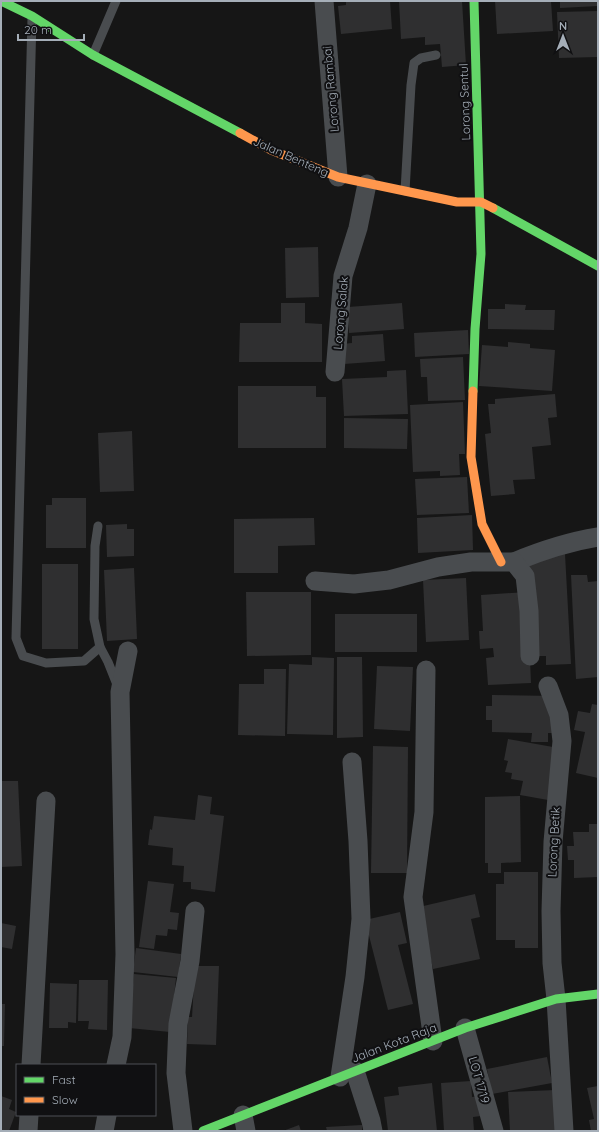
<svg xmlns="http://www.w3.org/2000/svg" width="599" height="1132" viewBox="0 0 599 1132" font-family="Quicksand,sans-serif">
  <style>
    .building { fill: #2f2f30 }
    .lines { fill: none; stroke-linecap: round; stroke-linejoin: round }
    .lane { stroke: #494c4f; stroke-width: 9 }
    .street { stroke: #494c4f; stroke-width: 19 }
    .fast { stroke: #63d668; stroke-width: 9 }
    .slow { stroke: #ff974d; stroke-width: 9 }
    .labels { text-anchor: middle; stroke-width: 4; stroke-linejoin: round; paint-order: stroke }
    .street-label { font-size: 12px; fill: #a5aeb8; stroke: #101012 }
  </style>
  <rect width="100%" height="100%" fill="#161616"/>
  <g class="building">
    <path d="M 346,1 L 390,1 L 392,29 L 341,34 L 338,6 L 346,5 Z"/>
    <path d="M 399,1 L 462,1 L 466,65 L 442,67 L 440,44 L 425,45 L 425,37 L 401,39 Z"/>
    <path d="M 495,1 L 551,1 L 553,31 L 497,34 Z"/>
    <path d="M 560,1 L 598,1 L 598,6 L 560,8 Z"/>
    <path d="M 598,11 L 598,57 L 559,58 L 557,12 Z"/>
    <path d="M 318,247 L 319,297 L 286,298 L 285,248 Z"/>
    <path d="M 281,303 L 305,303 L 305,323 L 322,324 L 322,362 L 239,362 L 240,323 L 281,323 Z"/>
    <path d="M 402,303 L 404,329 L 349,333 L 348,307 Z"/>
    <path d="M 505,304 L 526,305 L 525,310 L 555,310 L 554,330 L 488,329 L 488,309 L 505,309 Z"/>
    <path d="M 468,330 L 469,354 L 415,357 L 414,333 Z"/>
    <path d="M 383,334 L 385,361 L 344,364 L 342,344 L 352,343 L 352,336 Z"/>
    <path d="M 508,342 L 530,344 L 530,348 L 555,350 L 552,391 L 479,386 L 482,345 L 508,347 Z"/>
    <path d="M 463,357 L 465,400 L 428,401 L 427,377 L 421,377 L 420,359 Z"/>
    <path d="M 406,370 L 408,414 L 344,416 L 342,379 L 387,377 L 387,371 Z"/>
    <path d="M 238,386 L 316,386 L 316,397 L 326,397 L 326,448 L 238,448 Z"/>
    <path d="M 555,394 L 557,417 L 548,418 L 551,445 L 532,447 L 535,479 L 513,480 L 515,494 L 491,496 L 485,434 L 491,433 L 488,404 L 495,404 L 495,399 Z"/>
    <path d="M 463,402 L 465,454 L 459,454 L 460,475 L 440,476 L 440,471 L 413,472 L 410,405 Z"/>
    <path d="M 344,418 L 408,419 L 407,449 L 344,448 Z"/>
    <path d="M 132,431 L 134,491 L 100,492 L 98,433 Z"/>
    <path d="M 467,477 L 469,513 L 417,515 L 415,479 Z"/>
    <path d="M 52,498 L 86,498 L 86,548 L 46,548 L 46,505 L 52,505 Z"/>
    <path d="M 472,515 L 473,550 L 418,553 L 417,518 Z"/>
    <path d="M 314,518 L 315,545 L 278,546 L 278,573 L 234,573 L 234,519 Z"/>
    <path d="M 127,524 L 127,529 L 134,529 L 134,556 L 107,557 L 106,525 Z"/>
    <path d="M 565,554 L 571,664 L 546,665 L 546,656 L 534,656 L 525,556 Z"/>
    <rect x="42" y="564" width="36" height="85"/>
    <path d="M 134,568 L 137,639 L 107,641 L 104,570 Z"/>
    <path d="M 571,575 L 587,575 L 588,582 L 598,581 L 598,677 L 576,679 Z"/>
    <path d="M 466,578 L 469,640 L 426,642 L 423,580 Z"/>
    <path d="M 246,592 L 311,592 L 311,655 L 247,656 Z"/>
    <path d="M 527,592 L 531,683 L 488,685 L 486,658 L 494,657 L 493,648 L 480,649 L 479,631 L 483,631 L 481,595 Z"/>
    <rect x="335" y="614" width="82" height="38"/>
    <path d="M 312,657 L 334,658 L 333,735 L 287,734 L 289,664 L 312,665 Z"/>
    <path d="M 337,657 L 362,657 L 363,737 L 337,738 Z"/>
    <path d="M 377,666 L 413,667 L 410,731 L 374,729 Z"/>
    <path d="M 264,669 L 286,669 L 285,736 L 238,735 L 239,684 L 264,684 Z"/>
    <path d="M 492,695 L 554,696 L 554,733 L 548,733 L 548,742 L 531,742 L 532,733 L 492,732 L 492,720 L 486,720 L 486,706 L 492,706 Z"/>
    <path d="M 592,704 L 598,705 L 598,778 L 576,773 L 585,732 L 574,730 L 578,711 L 590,713 Z"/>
    <path d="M 508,739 L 553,747 L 548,800 L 520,795 L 523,781 L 511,779 L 512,773 L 505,772 L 508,761 L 504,760 Z"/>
    <path d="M 373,746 L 408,747 L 407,873 L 371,873 Z"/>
    <path d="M 1,781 L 18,781 L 22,866 L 1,867 Z"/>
    <path d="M 198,795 L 212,797 L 210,814 L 224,816 L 215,892 L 191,889 L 191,882 L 183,882 L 184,866 L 172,865 L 173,848 L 148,845 L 150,829 L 152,830 L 154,816 L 195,820 Z"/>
    <path d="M 520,796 L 521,862 L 501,863 L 501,873 L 488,873 L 488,863 L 485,863 L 485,797 Z"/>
    <path d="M 589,824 L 598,824 L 598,877 L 574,878 L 574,860 L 568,860 L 567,846 L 574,846 L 573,832 L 589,832 Z"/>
    <path d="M 504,872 L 538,872 L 538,948 L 515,948 L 515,940 L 496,940 L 496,884 L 504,884 Z"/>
    <path d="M 148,881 L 174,884 L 170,912 L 179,913 L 177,930 L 168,929 L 167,936 L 156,935 L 154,949 L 139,947 Z"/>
    <path d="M 475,894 L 480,917 L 471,919 L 480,959 L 433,969 L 419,907 Z"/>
    <path d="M 400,912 L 407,943 L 398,945 L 413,1004 L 388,1010 L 365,920 Z"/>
    <path d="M 1,923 L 16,926 L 12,949 L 1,947 Z"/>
    <path d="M 136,948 L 181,954 L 178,977 L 133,972 Z"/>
    <path d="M 195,966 L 219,966 L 216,1045 L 187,1044 L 188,1017 L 192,1017 Z"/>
    <path d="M 134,974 L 176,978 L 170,1032 L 129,1028 Z"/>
    <path d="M 79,980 L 108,980 L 107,1030 L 88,1029 L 89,1021 L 78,1021 Z"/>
    <path d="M 50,983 L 77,984 L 76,1023 L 68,1022 L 68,1028 L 49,1028 Z"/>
    <path d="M 1,1004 L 5,1004 L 4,1046 L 1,1046 Z"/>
    <path d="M 547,1057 L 552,1083 L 492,1094 L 487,1069 Z"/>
    <path d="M 471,1081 L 472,1097 L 480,1096 L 481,1116 L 473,1117 L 474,1131 L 444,1131 L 441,1083 Z"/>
    <path d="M 432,1083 L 437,1131 L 388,1131 L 384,1097 L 399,1095 L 398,1087 Z"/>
    <path d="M 598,1086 L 598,1131 L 591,1131 L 589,1120 L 594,1119 L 587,1088 Z"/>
    <path d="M 556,1090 L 558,1131 L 510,1131 L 508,1092 Z"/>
    <path d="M 1,1096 L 12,1100 L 9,1109 L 16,1112 L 9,1131 L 1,1131 Z"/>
    <path d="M 299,1125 L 301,1131 L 283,1131 Z"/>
    <path d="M 362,1125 L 362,1131 L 327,1131 L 326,1127 Z"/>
  </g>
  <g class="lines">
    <g class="lane">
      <path d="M 32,18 L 16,638 L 23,656 L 46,663 L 84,661 L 100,647"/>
      <path d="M 93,55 L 116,1"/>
      <path d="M 405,191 L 411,85 L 414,63 L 421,58 L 436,55"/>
      <path d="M 98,526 L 95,546 L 94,619 L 100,647 L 108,662 L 118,687"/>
    </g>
    <g class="street">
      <path d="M 324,1 L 338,177"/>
      <path d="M 335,372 L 343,276 L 358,228 L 367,184"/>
      <path d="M 514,562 C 543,550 567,542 598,537"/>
      <path d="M 315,581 L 354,584 L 389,580 L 438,567 L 471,562 L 514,562 L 525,576 L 529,611 L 530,656"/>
      <path d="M 426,670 L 424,812 L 413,897 L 433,1041"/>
      <path d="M 548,686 L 559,715 L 562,741 L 553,842 L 551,911 L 552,963 L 556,999 L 564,1131"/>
      <path d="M 465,1028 L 494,1131"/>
      <path d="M 31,1065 L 46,801"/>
      <path d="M 116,1065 L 122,1037 L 125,954 L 120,692 L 128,651"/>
      <path d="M 355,1071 L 371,1121 L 373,1131"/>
      <path d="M 340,1077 L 355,977 L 361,919 L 358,841 L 352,762"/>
      <path d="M 243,1115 L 246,1131"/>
      <path d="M 28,1131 L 29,1115"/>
      <path d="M 104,1131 L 107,1115"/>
      <path d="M 183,1131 L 176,1073 L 178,1024 L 190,961 L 195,911"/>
    </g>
    <g class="fast">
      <path d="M 1,1 L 32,16 L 93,55 L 240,133"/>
      <path d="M 493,208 L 598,266"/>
      <path d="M 473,391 L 475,329 L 481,254 L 474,1"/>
      <path d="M 203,1131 L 465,1028 L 556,999 L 598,994"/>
    </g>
    <g class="slow">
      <path d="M 240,133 L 271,150 L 338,177 L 457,202 L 481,202 L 493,208"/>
      <path d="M 473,391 L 471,457 L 482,524 L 501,562"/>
    </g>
  </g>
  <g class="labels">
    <g class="street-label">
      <text transform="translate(331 89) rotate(-95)" y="4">Lorong Rambai</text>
      <text transform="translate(465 102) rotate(-92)" y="4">Lorong Sentul</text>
      <text transform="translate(291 157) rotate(24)" y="4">Jalan Benteng</text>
      <text transform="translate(341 313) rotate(-85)" y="4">Lorong Salak</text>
      <text transform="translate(554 842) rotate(-87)" y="4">Lorong Betik</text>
      <text transform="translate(394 1043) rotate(-21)" y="4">Jalan Kota Raja</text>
      <text transform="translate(479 1080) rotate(74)" y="4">LOT 1719</text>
    </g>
  </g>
  <rect width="599" height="1132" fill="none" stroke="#a5aeb8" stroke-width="4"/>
  <rect x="16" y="1064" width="140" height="52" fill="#101012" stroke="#4c4f54"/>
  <rect x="24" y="1077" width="20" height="6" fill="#63d668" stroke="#4c4f54"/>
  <text x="52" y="1084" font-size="12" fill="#a5aeb8">Fast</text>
  <rect x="24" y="1097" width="20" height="6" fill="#ff974d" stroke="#4c4f54"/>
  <text x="52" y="1104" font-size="12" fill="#a5aeb8">Slow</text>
  <g transform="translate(563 36)" stroke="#101012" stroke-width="3" paint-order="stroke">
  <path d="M0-3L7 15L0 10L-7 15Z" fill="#a5aeb8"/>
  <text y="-6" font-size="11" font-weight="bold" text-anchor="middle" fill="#a5aeb8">N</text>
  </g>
  <path d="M18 34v6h66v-6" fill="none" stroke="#a5aeb8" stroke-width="2"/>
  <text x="24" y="34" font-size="12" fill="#a5aeb8" stroke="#101012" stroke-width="3" paint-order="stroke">20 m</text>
</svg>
